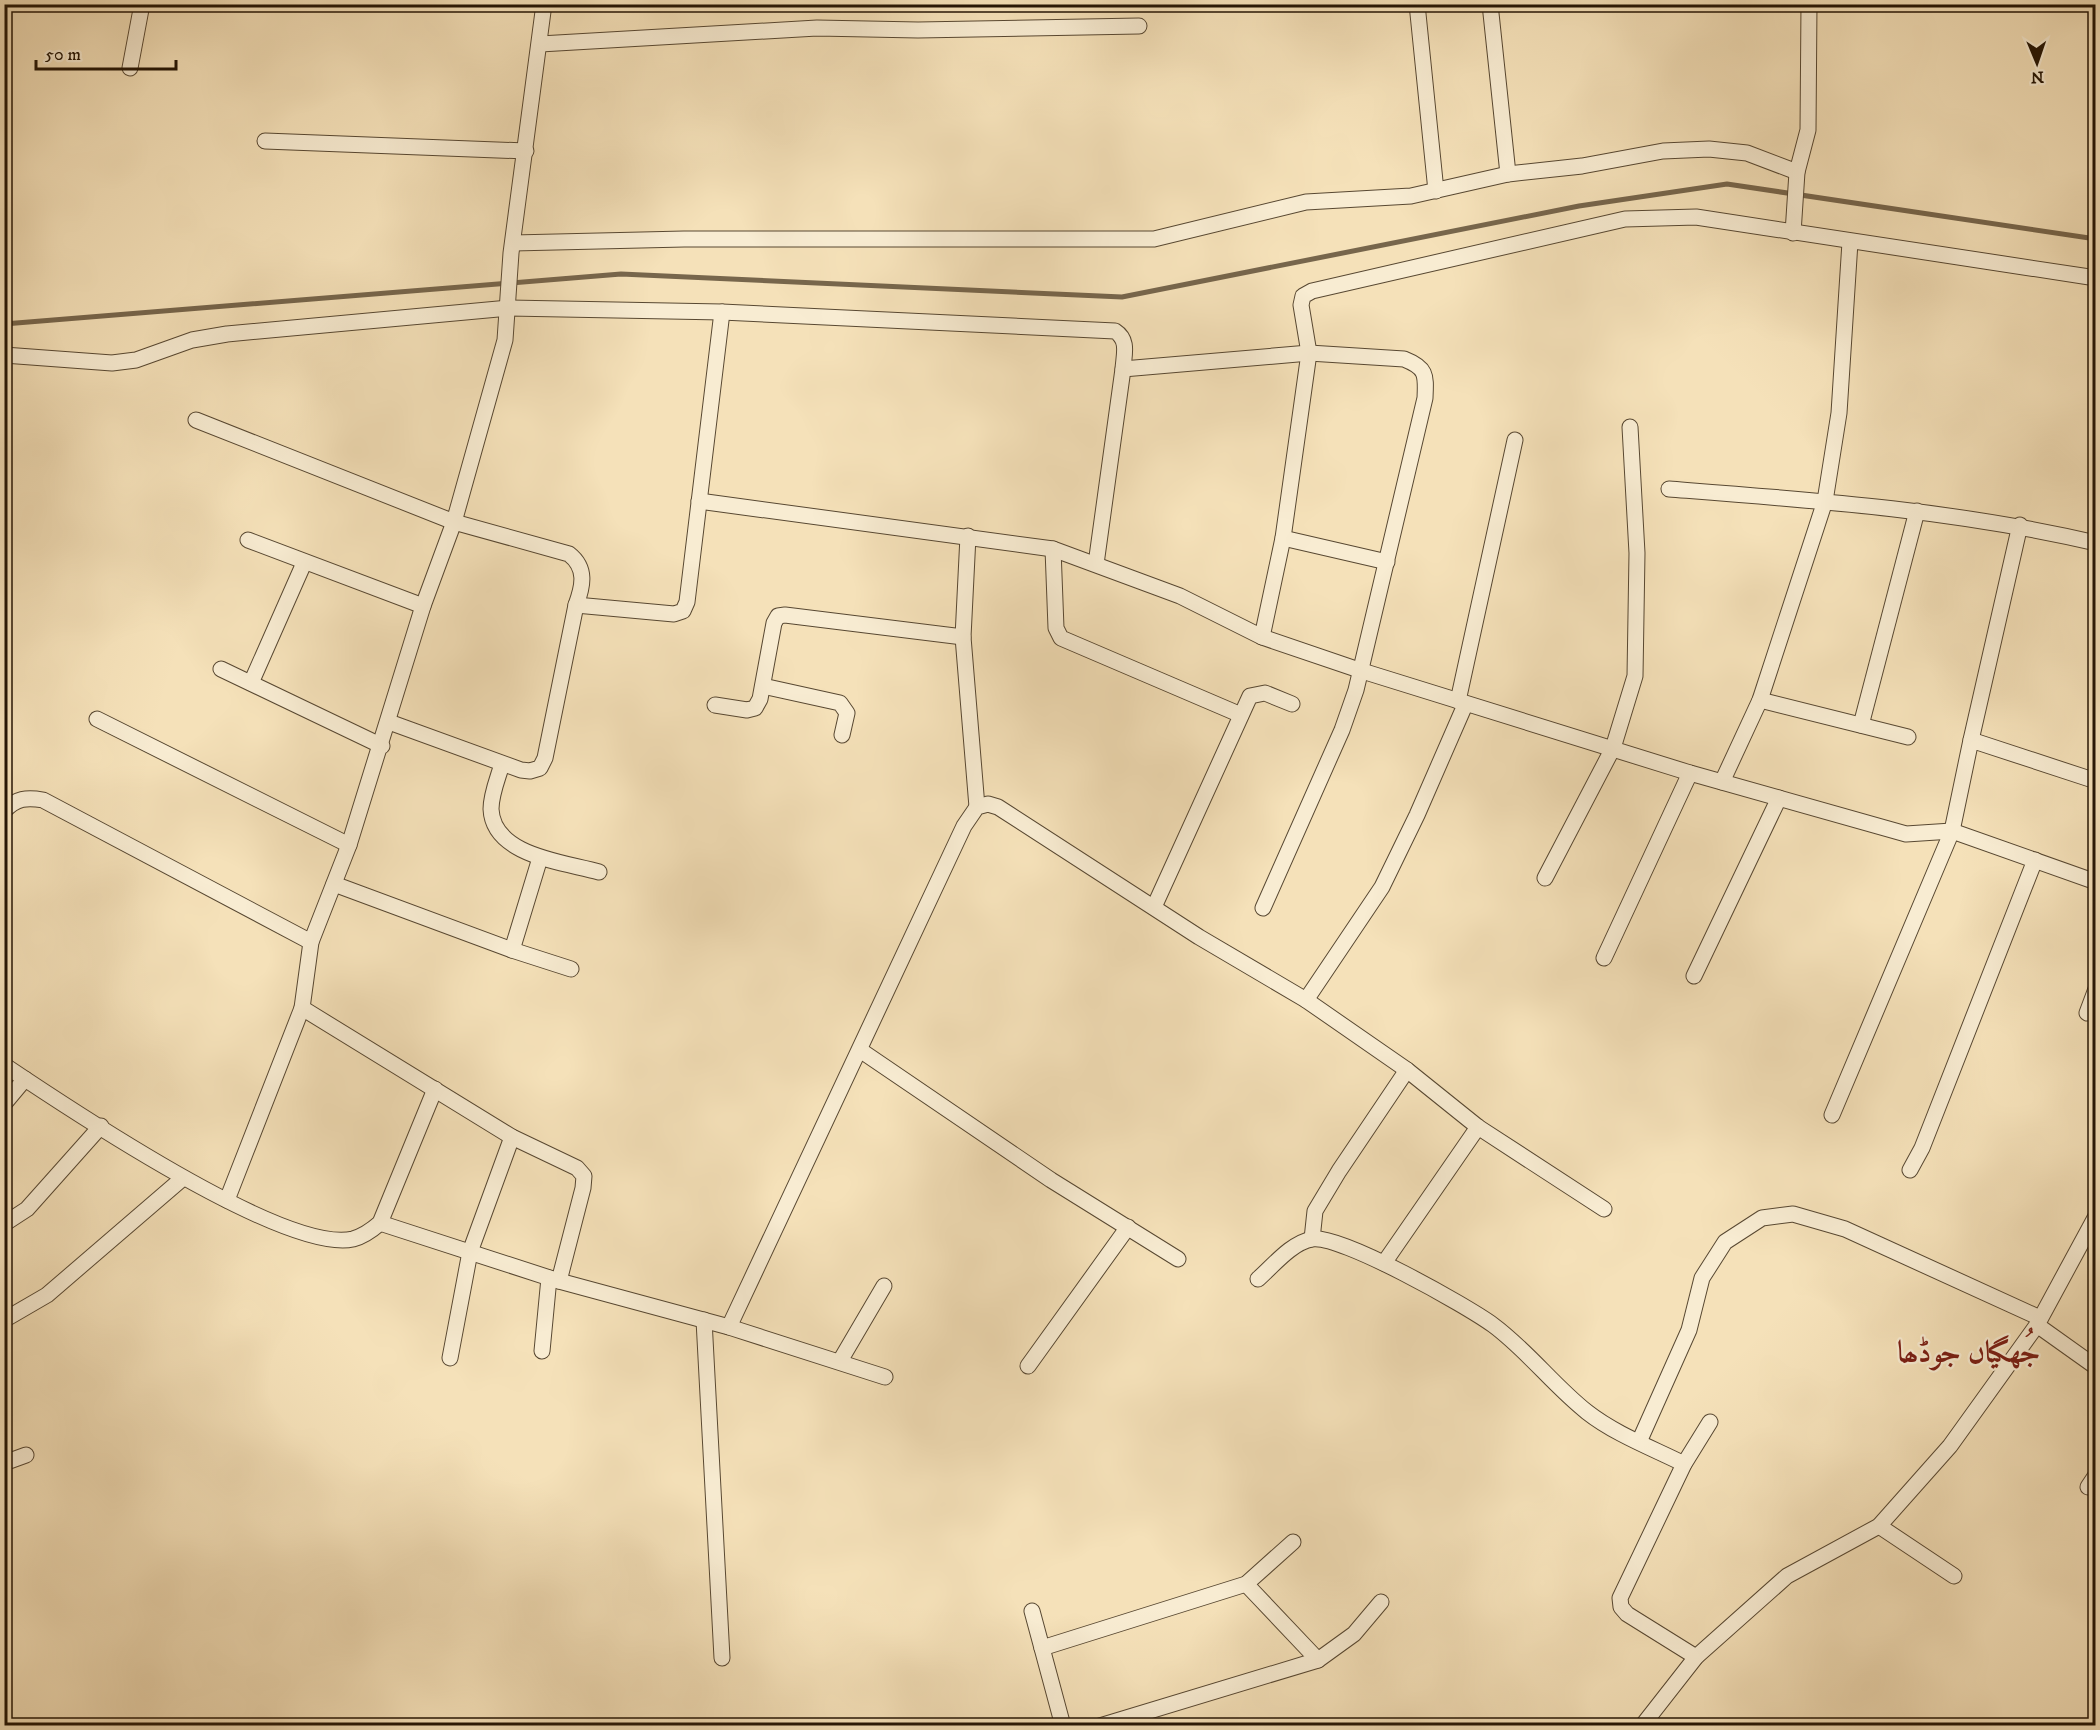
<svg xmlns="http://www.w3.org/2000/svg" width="2100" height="1730" viewBox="0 0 2100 1730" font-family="'IM FELL DW Pica',Amiri,serif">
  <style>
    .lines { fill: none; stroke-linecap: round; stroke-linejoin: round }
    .stream { stroke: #77664c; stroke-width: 5 }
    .minor-casing { stroke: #584832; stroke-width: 17 }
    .minor { stroke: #f8ecd2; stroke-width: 15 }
    .labels { text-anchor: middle; stroke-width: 4.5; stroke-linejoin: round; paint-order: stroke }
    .district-label { font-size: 30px; font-weight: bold; fill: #7a1f14; stroke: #f8ecd2 }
  </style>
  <rect width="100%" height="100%" fill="#f5e1b9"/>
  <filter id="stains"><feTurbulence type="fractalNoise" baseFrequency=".00333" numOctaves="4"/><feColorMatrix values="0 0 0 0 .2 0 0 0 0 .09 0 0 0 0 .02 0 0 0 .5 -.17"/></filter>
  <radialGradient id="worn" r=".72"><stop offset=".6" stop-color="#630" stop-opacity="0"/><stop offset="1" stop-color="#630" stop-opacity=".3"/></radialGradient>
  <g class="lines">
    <path class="stream" d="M 4,324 L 621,274 L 1122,297 L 1579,206 L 1727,184 L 2096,239"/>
    <g class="minor-casing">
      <g id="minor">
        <path d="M 1417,4 L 1436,191"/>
        <path d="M 1490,4 L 1508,174"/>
        <path d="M 540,44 L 817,28 L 918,30 L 1139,26"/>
        <path d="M 130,68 L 142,4"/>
        <path d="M 265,141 L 526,151"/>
        <path d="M 1793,233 L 1797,172 L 1808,130 L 1809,4"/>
        <path d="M 513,243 L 684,239 L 1154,239 L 1306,202 L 1411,196 L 1508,174 L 1582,166 L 1663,151 L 1709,149 L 1747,153 L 1797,172"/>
        <path d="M 4,355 L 112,363 L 136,360 L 192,340 L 227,334 L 509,308 L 722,312 L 1115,331 C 1129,340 1124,354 1123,369 L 1096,564"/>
        <path d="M 1123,369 L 1309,353 L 1404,359 C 1427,368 1426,375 1425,398 L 1356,690 L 1342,730 L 1263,908"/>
        <path d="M 196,420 L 454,522 L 569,554 C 587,568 583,586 576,605 L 545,758 L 540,768 L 530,771 L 521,770 L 389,722"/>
        <path d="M 1669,489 C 1812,500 1955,510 2096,543"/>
        <path d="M 699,501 L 1053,549 L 1180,596 L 1262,637 L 1359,670 L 1690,773 L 1906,834 L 1952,831 L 2096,882"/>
        <path d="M 968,536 L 963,637 L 977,807"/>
        <path d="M 1283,538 L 1387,562"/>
        <path d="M 248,540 L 423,606"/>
        <path d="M 1053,549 L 1056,628 L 1061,638 L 1241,715"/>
        <path d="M 576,605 L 674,614 L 683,611 L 687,602 L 722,312"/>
        <path d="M 1262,637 L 1283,538 L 1309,353 L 1301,305 L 1303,296 L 1312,291 L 1625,219 L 1696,217 L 2096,278"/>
        <path d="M 221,669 L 382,746"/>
        <path d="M 251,683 L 304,563"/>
        <path d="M 763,686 L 840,703 L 847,713 L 842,735"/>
        <path d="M 1760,700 L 1908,737"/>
        <path d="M 1458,701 L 1515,440"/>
        <path d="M 715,705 L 747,710 L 755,708 L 760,699 L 774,623 L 778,616 L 785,615 L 963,637"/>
        <path d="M 97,719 L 349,845"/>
        <path d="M 1861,725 L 1917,511"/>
        <path d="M 1971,740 L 2020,525"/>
        <path d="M 502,764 C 498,778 491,794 491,809 C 493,856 564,862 599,872"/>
        <path d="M 1722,782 L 1760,700 L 1825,501 L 1839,413 L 1850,242"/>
        <path d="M 4,811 C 16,798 27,797 43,800 L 311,942"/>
        <path d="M 1545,878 L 1613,748 L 1635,676 L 1637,553 L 1630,427"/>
        <path d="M 334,884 L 512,950 L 571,969"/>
        <path d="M 1154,907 L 1250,696 L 1265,693 L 1292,704"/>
        <path d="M 512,950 L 540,858"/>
        <path d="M 1604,958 L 1690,773"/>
        <path d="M 1694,976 L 1779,798"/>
        <path d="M 1306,1000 L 1382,887 L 1417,815 L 1465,705"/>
        <path d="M 302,1008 L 512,1137 L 577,1168 L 584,1176 L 583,1188 L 559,1281"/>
        <path d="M 2087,1013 L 2096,989"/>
        <path d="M 860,1050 L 1051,1180 L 1178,1259"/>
        <path d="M 4,1065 C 65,1106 285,1254 353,1239 C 364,1236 372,1230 380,1223 L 435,1089"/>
        <path d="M 4,1104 L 25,1079"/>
        <path d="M 1832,1115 L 1952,831 L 1971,740 L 2096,781"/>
        <path d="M 1910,1170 L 1922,1148 L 2035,860"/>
        <path d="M 227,1200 L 302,1008 L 311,942 L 349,845 L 423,606 L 454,522 L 505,340 L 511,253 L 544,4"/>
        <path d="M 380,1223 L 559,1281 L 729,1327 L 885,1377"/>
        <path d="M 4,1224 L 27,1209 L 101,1126"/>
        <path d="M 1312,1239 L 1315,1211 L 1339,1171 L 1407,1070"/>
        <path d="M 1384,1263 L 1478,1127"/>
        <path d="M 1258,1279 C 1273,1266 1291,1243 1312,1239 C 1340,1234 1467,1306 1493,1325 C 1527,1350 1554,1386 1587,1412 C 1615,1434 1652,1448 1684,1464"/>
        <path d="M 4,1320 L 47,1295 L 183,1178"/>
        <path d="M 704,1320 L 722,1658"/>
        <path d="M 2037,1325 L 2096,1367"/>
        <path d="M 729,1327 L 964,826 L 977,807 L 988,804 L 998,807 L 1199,937 L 1306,1000 L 1407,1070 L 1478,1127 L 1604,1209"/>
        <path d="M 542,1351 L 549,1278"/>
        <path d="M 450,1358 L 470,1252 L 512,1137"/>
        <path d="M 840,1361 L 884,1286"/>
        <path d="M 1028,1366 L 1128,1227"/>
        <path d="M 1639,1442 L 1689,1330 L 1702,1278 L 1725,1242 L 1762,1218 L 1793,1214 L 1845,1229 L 2040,1318"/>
        <path d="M 4,1463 L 26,1455"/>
        <path d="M 2088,1487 L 2096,1475"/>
        <path d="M 1879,1526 L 1954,1576"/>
        <path d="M 1246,1584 L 1318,1660"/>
        <path d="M 1032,1611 L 1063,1726"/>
        <path d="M 1042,1648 L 1246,1584 L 1293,1542"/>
        <path d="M 1696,1657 L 1627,1614 L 1621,1607 L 1620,1598 L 1684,1464 L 1710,1422"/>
        <path d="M 1100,1726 L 1318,1660 L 1354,1634 L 1381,1602"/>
        <path d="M 1642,1726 L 1696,1657 L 1787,1576 L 1879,1526 L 1950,1446 L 2037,1325 L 2096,1216"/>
      </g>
    </g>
    <use href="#minor" class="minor"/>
  </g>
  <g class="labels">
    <g class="district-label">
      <text x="1969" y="1362">جُھگیاں جوڈھا</text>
    </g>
  </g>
  <rect width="2100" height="1730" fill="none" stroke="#f5e1b9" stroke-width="24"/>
  <rect x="6" y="6" width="2088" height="1718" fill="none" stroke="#241505" stroke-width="3"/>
  <rect x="12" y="12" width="2076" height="1706" fill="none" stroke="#241505" stroke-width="1.5"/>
  <g transform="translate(2037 63) rotate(178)" stroke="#f8ecd2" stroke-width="4.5" paint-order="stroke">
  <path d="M0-4.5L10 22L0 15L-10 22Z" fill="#241505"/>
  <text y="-9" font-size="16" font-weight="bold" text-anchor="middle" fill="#241505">N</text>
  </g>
  <path d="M36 60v9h140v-9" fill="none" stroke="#241505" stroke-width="3"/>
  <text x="45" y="60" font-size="18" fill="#241505" stroke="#f8ecd2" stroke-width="4.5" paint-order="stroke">50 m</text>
  <rect width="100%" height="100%" filter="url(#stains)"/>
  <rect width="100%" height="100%" fill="url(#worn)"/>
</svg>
